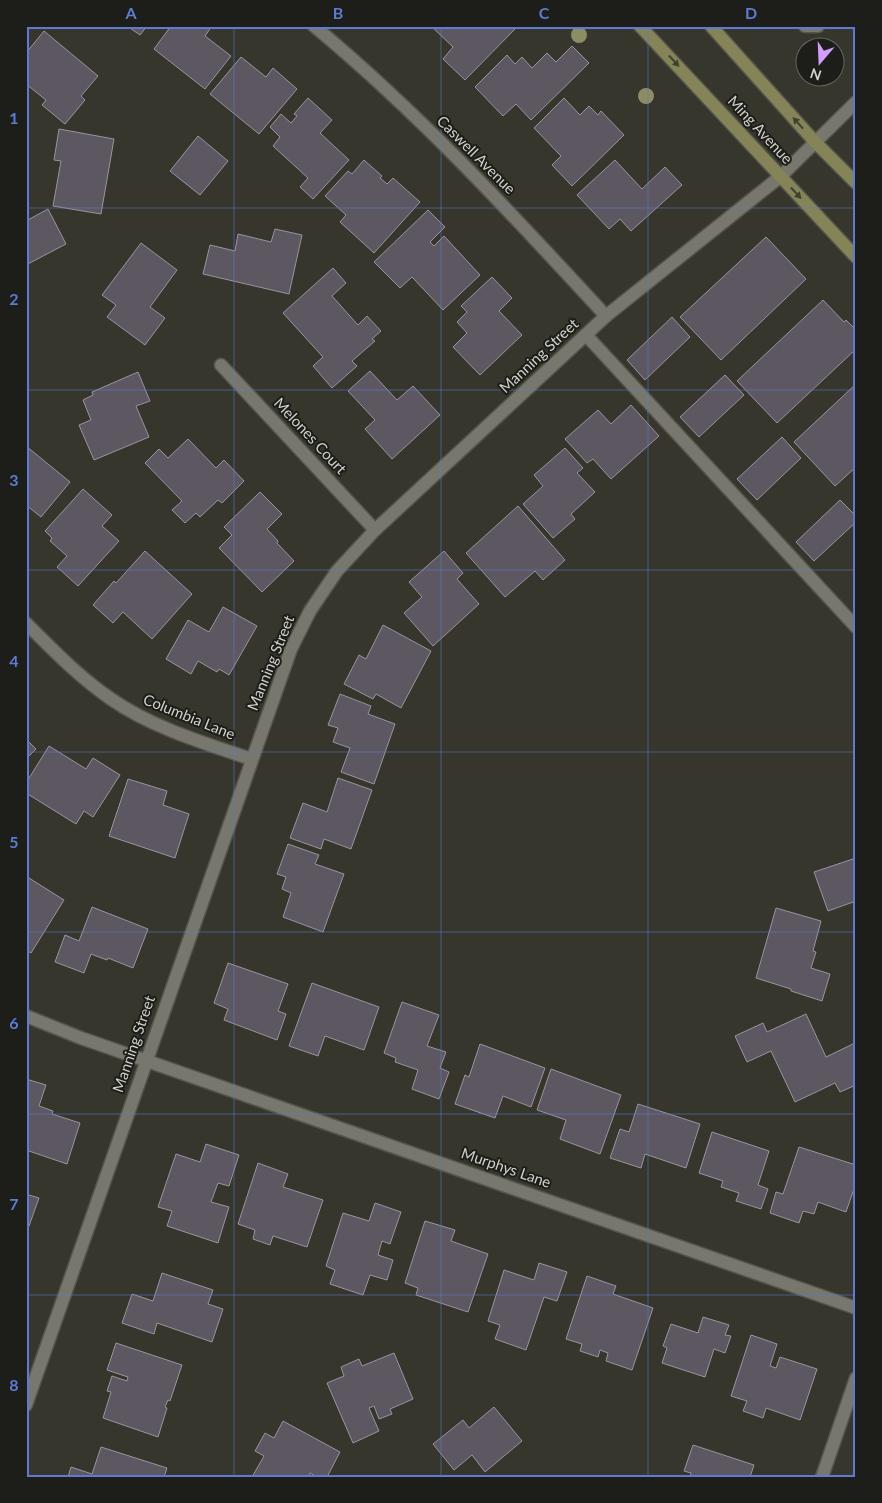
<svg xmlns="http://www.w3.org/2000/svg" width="882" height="1503" viewBox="0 0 882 1503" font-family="Lato,sans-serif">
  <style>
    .building { fill: #5c5760; stroke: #99949e }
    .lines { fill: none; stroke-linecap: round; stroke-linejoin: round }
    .lane-casing { stroke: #54544c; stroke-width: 15 }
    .street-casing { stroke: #54544c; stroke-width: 15 }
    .secondary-casing { stroke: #54544c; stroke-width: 15 }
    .lane { stroke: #77776d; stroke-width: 12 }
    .street { stroke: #77776d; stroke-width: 12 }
    .secondary { stroke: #848458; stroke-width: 12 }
    .tree { fill: #8c8c65 }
    .oneway { fill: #41412f }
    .grid { fill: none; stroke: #5c7cd4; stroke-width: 1; stroke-opacity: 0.55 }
    .labels { text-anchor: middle; stroke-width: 4; stroke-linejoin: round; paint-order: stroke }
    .street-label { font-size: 15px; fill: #d1d2cc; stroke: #1d1d19 }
    .neatline { fill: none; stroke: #5c7cd4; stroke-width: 2 }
    .grid-label { font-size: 16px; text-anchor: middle; font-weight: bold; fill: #5c7cd4 }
  </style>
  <rect width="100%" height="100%" fill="#36362d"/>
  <g class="building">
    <path d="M 127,26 L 147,26 L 140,35 Z"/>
    <path d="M 171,26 L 212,26 L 205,36 L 231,56 L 205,89 L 154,49 Z"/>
    <path d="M 431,26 L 514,26 L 516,28 L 465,80 L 443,59 L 453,47 Z"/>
    <path d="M 44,31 L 98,76 L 81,96 L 85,100 L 65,124 L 42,105 L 46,100 L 26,84 L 26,53 Z"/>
    <path d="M 572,46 L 589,63 L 531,120 L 516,104 L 503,116 L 475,87 L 507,55 L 515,64 L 522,57 L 532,68 L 547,53 L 556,62 Z"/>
    <path d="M 241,57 L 266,77 L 273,68 L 297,89 L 259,134 L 210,94 Z"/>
    <path d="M 308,98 L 332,120 L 320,133 L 349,160 L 313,199 L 300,187 L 308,178 L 273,146 L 280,137 L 270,127 L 281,114 L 291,123 L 297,116 L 294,114 Z"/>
    <path d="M 564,98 L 580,115 L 589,106 L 598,115 L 601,111 L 624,135 L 572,186 L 552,165 L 561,156 L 534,128 Z"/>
    <path d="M 59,129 L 114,139 L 101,214 L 53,206 L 61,161 L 54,160 Z"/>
    <path d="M 198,136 L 228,161 L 200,195 L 170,171 Z"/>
    <path d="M 364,160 L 382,176 L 380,178 L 387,184 L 393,178 L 420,202 L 374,253 L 340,222 L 346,215 L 325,196 L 348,171 L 352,174 Z"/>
    <path d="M 615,160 L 642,189 L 665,167 L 682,185 L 631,231 L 620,219 L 609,229 L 577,195 Z"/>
    <path d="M 48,209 L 66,244 L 26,265 L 26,221 Z"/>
    <path d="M 428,210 L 445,227 L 430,242 L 434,246 L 444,236 L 480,275 L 443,310 L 412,277 L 400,288 L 374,262 Z"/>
    <path d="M 275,229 L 302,235 L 289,294 L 203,274 L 210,245 L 235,251 L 238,234 L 271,242 Z"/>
    <path d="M 766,237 L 806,279 L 721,360 L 680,317 Z"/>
    <path d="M 141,243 L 177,270 L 150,307 L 165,318 L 145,345 L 107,317 L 116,305 L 102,295 Z"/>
    <path d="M 333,268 L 346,283 L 332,296 L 358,325 L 367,316 L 381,331 L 372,339 L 375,341 L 352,361 L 357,366 L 332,388 L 313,366 L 323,357 L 283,313 Z"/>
    <path d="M 492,277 L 512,298 L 499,311 L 522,335 L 480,375 L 453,347 L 467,333 L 457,322 L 467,312 L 461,306 Z"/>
    <path d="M 823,300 L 844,322 L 846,320 L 856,330 L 854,333 L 856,334 L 856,349 L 777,423 L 737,381 Z"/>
    <path d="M 672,317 L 690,337 L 645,380 L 627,360 Z"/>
    <path d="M 370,371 L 397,400 L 413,386 L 440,415 L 392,459 L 365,429 L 375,420 L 348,391 Z"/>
    <path d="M 138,372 L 150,401 L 136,406 L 149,437 L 94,460 L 79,425 L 91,420 L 83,400 L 93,395 L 92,392 Z"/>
    <path d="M 725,375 L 744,395 L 699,437 L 680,417 Z"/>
    <path d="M 856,384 L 856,467 L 835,486 L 794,442 Z"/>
    <path d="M 631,405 L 659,436 L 611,479 L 593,459 L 587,463 L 565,439 L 598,410 L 611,424 Z"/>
    <path d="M 782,437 L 801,458 L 757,500 L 737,479 Z"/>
    <path d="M 188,439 L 216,468 L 224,460 L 244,481 L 222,503 L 218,500 L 200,517 L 196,513 L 185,523 L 172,510 L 182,501 L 145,463 L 159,449 L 168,458 Z"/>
    <path d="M 26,446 L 70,482 L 41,517 L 26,505 Z"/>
    <path d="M 565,448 L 583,468 L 577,473 L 595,492 L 571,514 L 575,519 L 553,538 L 523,504 L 543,486 L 534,475 Z"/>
    <path d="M 83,489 L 112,515 L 102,526 L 119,541 L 78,586 L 57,567 L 67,556 L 50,541 L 52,538 L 45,531 Z"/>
    <path d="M 260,492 L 282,514 L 267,529 L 278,541 L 277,543 L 294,561 L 262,592 L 219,548 L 232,535 L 224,527 Z"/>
    <path d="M 840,500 L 856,516 L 856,522 L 814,561 L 796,542 Z"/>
    <path d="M 518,506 L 565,560 L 543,580 L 535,571 L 505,597 L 466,553 Z"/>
    <path d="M 145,551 L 192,594 L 152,639 L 123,612 L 113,623 L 93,605 L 114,581 L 116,583 Z"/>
    <path d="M 444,551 L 463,573 L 457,579 L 479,604 L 433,646 L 404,613 L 422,597 L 409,582 Z"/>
    <path d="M 223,607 L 257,626 L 229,675 L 219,669 L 217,672 L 198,661 L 191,674 L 166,659 L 188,620 L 209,632 Z"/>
    <path d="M 383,625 L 431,651 L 401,708 L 376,694 L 373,699 L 344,684 L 359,655 L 366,659 Z"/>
    <path d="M 340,694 L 371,706 L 368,714 L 395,724 L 374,784 L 341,772 L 350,748 L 333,742 L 338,728 L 328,725 Z"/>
    <path d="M 26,739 L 36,749 L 26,759 Z"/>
    <path d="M 49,746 L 86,769 L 93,758 L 120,775 L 93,817 L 84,811 L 76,824 L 26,793 L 26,783 Z"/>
    <path d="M 338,778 L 372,790 L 351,849 L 324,839 L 321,849 L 290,838 L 303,803 L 327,812 Z"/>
    <path d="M 128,779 L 167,791 L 163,805 L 189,814 L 175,858 L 109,836 Z"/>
    <path d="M 288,844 L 319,855 L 315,864 L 344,874 L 323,932 L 283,917 L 291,893 L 282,889 L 286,877 L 277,874 Z"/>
    <path d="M 856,858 L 856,901 L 828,911 L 814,872 Z"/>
    <path d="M 29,878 L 64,900 L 31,953 L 26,950 L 26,881 L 27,881 Z"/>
    <path d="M 92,907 L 148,929 L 133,968 L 108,958 L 107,960 L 91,954 L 84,973 L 55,962 L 65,935 L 79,941 Z"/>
    <path d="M 776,908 L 821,921 L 813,951 L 816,952 L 811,968 L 830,974 L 822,1001 L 791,991 L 791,989 L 756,978 Z"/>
    <path d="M 228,963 L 288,984 L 278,1011 L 286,1014 L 277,1040 L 224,1020 L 228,1009 L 214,1003 Z"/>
    <path d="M 312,983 L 379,1007 L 364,1050 L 325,1036 L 318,1056 L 289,1046 Z"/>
    <path d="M 402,1002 L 439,1015 L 427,1046 L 446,1052 L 440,1068 L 449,1072 L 439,1099 L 412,1089 L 418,1070 L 395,1062 L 396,1058 L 384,1053 Z"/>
    <path d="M 806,1014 L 826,1057 L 855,1043 L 856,1085 L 840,1092 L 835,1083 L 795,1102 L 771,1051 L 747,1062 L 735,1036 L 763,1023 L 767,1032 Z"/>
    <path d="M 480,1044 L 545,1068 L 531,1107 L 503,1096 L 495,1118 L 455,1104 L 465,1075 L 469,1077 Z"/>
    <path d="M 551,1069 L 621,1095 L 600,1154 L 560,1139 L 566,1120 L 537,1110 Z"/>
    <path d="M 26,1079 L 46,1085 L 39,1106 L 53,1111 L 52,1114 L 80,1123 L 67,1164 L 26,1150 Z"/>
    <path d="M 638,1104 L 700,1124 L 686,1168 L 645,1154 L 641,1168 L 610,1158 L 620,1129 L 629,1132 Z"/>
    <path d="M 712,1132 L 769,1151 L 758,1185 L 768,1189 L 761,1209 L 736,1201 L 739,1193 L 721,1187 L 723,1181 L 699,1173 Z"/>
    <path d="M 206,1144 L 239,1155 L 229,1186 L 218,1183 L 211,1202 L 229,1207 L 218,1243 L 167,1226 L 172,1211 L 158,1207 L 176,1154 L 200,1162 Z"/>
    <path d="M 799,1147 L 856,1165 L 856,1183 L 846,1212 L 818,1202 L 814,1214 L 803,1211 L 799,1223 L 770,1213 L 776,1192 L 783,1194 Z"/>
    <path d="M 258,1163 L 288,1174 L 283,1187 L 323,1200 L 307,1247 L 273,1236 L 270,1245 L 253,1239 L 255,1230 L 238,1224 Z"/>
    <path d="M 26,1194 L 39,1198 L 29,1226 L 26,1225 Z"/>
    <path d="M 375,1203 L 401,1212 L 390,1244 L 382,1241 L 378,1255 L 393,1260 L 387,1280 L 370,1275 L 363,1295 L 330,1284 L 335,1270 L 326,1266 L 343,1213 L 369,1221 Z"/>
    <path d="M 425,1221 L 455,1230 L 451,1241 L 488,1254 L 468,1312 L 416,1295 L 418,1288 L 405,1283 Z"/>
    <path d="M 539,1263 L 567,1272 L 557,1301 L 544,1297 L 526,1350 L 495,1339 L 500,1325 L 488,1321 L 504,1270 L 534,1280 Z"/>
    <path d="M 162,1273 L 213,1290 L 208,1304 L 223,1309 L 212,1342 L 157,1323 L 154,1334 L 122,1323 L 132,1294 L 153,1301 Z"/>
    <path d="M 587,1276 L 616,1286 L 613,1294 L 653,1308 L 632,1370 L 606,1361 L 608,1353 L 600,1350 L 598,1357 L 580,1351 L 582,1344 L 566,1339 Z"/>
    <path d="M 703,1317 L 729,1325 L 725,1335 L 731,1336 L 725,1353 L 714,1349 L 705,1377 L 662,1363 L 667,1348 L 663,1346 L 671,1324 L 698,1333 Z"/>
    <path d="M 751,1335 L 777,1344 L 770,1366 L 776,1368 L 780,1357 L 817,1369 L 800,1420 L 766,1408 L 763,1418 L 743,1411 L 747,1401 L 731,1396 Z"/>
    <path d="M 116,1343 L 182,1365 L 170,1401 L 168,1400 L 165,1407 L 167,1408 L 158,1437 L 103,1418 L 111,1392 L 107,1391 L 112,1376 L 127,1381 L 128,1377 L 107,1370 Z"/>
    <path d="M 394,1353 L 413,1399 L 390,1409 L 392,1414 L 379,1419 L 374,1406 L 369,1408 L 379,1431 L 353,1443 L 327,1383 L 344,1376 L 341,1367 L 359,1359 L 362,1366 Z"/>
    <path d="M 494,1407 L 522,1441 L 485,1472 L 472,1455 L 454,1470 L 433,1444 L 463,1420 L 469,1428 Z"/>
    <path d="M 283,1421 L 340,1452 L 327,1477 L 317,1477 L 310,1473 L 308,1477 L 252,1477 L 264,1456 L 255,1451 L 265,1433 L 274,1438 Z"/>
    <path d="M 693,1445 L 754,1465 L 750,1477 L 690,1477 L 691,1473 L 684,1471 Z"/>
    <path d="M 101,1447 L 167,1468 L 164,1477 L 68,1477 L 71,1467 L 92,1474 Z"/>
  </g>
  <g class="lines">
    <g class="lane-casing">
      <g id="lane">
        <path d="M 805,26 L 818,26"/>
        <path d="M 586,335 L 856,627"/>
      </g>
    </g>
    <g class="street-casing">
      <g id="street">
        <path d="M 314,26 C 420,114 513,215 606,316"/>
        <path d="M 221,365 L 375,530"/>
        <path d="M 26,623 C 53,650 79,677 111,699 C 153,728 204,743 251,759"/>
        <path d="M 26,1016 L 81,1038 L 856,1308"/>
        <path d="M 26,1405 L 291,649 L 310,611 L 337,571 L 375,530 L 606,316 L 781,176 L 856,102"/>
        <path d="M 822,1477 L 856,1378"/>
      </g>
    </g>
    <g class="secondary-casing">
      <g id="secondary">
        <path d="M 640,26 L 856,257"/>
        <path d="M 711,26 L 815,142 L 856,183"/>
      </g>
    </g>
    <use href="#lane" class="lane"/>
    <use href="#street" class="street"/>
    <use href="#secondary" class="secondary"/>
  </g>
  <g class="tree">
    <circle cx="579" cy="35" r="8"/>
    <circle cx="646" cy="96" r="8"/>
  </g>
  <defs><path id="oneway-solid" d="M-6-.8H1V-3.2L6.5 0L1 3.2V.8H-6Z" transform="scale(1.25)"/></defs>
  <g class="oneway">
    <use href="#oneway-solid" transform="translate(674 61) rotate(47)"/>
    <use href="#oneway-solid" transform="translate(798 123) rotate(-132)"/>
    <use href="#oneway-solid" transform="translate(796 193) rotate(47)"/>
  </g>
  <path class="grid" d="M 234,26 L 234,1477M 441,26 L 441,1477M 648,26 L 648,1477M 26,208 L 856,208M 26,390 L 856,390M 26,570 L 856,570M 26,752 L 856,752M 26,932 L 856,932M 26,1114 L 856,1114M 26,1295 L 856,1295"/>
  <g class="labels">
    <g class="street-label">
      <text transform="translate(760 130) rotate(47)" y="5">Ming Avenue</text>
      <text transform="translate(476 155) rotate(45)" y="5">Caswell Avenue</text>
      <text transform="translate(539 356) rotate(-43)" y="5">Manning Street</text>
      <text transform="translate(310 436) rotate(47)" y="5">Melones Court</text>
      <text transform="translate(271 663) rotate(-68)" y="5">Manning Street</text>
      <text transform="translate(189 717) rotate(22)" y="5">Columbia Lane</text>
      <text transform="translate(134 1044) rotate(-71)" y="5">Manning Street</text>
      <text transform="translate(506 1168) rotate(19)" y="5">Murphys Lane</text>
    </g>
  </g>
  <rect width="882" height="1503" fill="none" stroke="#1d1d19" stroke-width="55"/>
  <g transform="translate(820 62) rotate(199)"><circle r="24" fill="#1d1d19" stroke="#656561"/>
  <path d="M0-4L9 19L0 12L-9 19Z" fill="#d19dfe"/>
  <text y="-8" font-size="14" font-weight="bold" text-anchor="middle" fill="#d1d2cc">N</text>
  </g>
  <rect x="28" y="28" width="826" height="1448" class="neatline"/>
  <g class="grid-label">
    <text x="131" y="19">A</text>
    <text x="338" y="19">B</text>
    <text x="544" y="19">C</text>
    <text x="751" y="19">D</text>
    <text x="14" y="124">1</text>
    <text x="14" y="305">2</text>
    <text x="14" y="486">3</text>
    <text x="14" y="667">4</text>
    <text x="14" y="848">5</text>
    <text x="14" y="1029">6</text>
    <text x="14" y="1210">7</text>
    <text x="14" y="1391">8</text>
  </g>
</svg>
